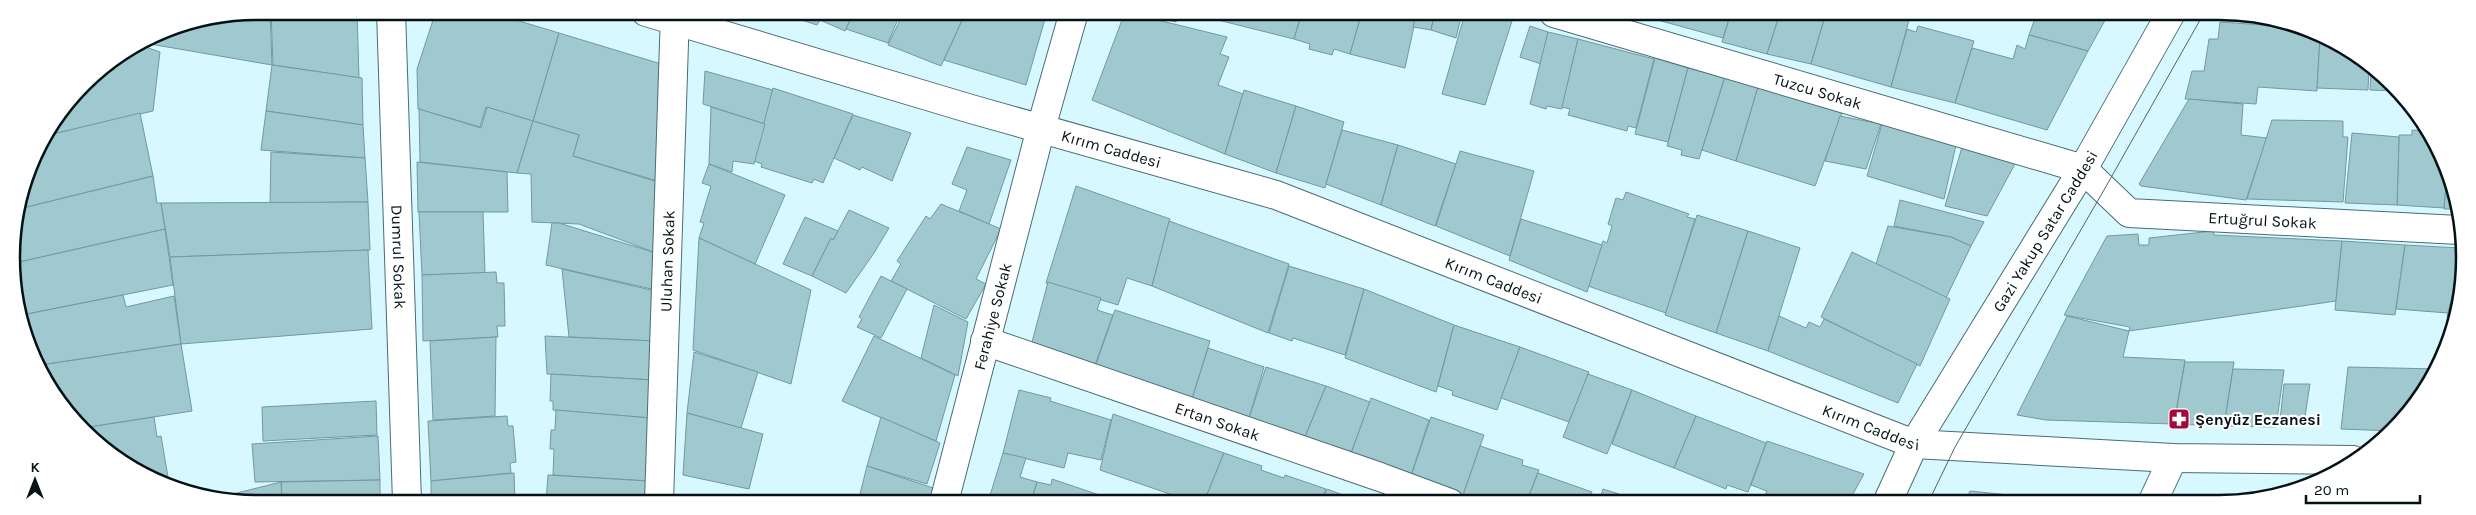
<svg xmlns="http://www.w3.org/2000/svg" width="2476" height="515" viewBox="0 0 2476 515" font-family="Karla,sans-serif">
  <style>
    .building { fill: #a0c8cf; stroke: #7299a0 }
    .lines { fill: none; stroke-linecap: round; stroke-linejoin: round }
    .minor-casing { stroke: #486d74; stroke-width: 30 }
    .major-casing { stroke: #486d74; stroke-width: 30 }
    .minor { stroke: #fff; stroke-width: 28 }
    .major { stroke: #fff; stroke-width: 28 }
    .tram { stroke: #506569; stroke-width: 1 }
    .labels { text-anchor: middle; stroke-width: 4.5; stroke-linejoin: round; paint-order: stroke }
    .street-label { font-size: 16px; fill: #041215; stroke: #fff }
    .poi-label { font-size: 16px; font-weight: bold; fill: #041215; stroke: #fff; text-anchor: start }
    .rim { fill: none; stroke: #041215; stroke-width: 2.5 }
  </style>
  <rect width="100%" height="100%" fill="#d7f8fe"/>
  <g class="building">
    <path d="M 258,11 L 270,11 L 272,65 L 144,43 L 164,30 Z"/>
    <path d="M 271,11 L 357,11 L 359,78 L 273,65 Z"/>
    <path d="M 436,11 L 486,11 L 559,33 L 533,121 L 486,107 L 480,127 L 418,109 L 417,69 Z"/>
    <path d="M 775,12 L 790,12 L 789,16 Z"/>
    <path d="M 790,12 L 854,12 L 845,31 L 820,20 L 817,25 L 789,16 Z"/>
    <path d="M 854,12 L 901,12 L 888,43 L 846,29 Z"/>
    <path d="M 904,12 L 966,12 L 941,66 L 888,45 Z"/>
    <path d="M 966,12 L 1047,12 L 1026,85 L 944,60 Z"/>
    <path d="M 1125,12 L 1227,37 L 1220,54 L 1229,57 L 1218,85 L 1243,94 L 1225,154 L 1092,100 Z"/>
    <path d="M 1136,12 L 1178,12 L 1176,22 Z"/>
    <path d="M 1211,12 L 1302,12 L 1294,39 L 1210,18 Z"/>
    <path d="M 1302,12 L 1362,12 L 1350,54 L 1334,49 L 1332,55 L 1309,49 L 1310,44 L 1294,39 Z"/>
    <path d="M 1362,12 L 1417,12 L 1405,68 L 1350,54 Z"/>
    <path d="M 1417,12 L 1435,12 L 1431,30 L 1413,27 Z"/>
    <path d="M 1435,12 L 1462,13 L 1456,38 L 1431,30 Z"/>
    <path d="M 1465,13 L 1485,13 L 1512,21 L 1485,105 L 1442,94 Z"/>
    <path d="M 1629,13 L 1667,13 L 1665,22 Z"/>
    <path d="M 1668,13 L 1731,13 L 1723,38 L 1665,22 Z"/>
    <path d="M 1731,13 L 1780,13 L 1767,54 L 1722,42 Z"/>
    <path d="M 1780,13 L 1826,13 L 1811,64 L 1767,54 Z"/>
    <path d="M 1826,13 L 1884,13 L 1909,20 L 1891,87 L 1811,64 Z"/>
    <path d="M 2037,13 L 2109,13 L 2088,51 L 2029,35 Z"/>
    <path d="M 2220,22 L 2291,27 L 2320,37 L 2317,91 L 2258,87 L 2256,104 L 2185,99 L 2192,71 L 2204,71 L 2209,39 L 2218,39 Z"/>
    <path d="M 1530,26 L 1548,32 L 1541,64 L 1520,57 Z"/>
    <path d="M 1918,26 L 1974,41 L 1955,103 L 1891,87 L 1907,29 L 1916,32 Z"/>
    <path d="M 1548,32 L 1578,39 L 1562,109 L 1547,106 L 1546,109 L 1530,104 Z"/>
    <path d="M 559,33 L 668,66 L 661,182 L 573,156 L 579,135 L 533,121 Z"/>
    <path d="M 2029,35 L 2088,51 L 2047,130 L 1955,103 L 1972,48 L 2013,59 L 2017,45 L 2025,49 Z"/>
    <path d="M 2320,37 L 2341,44 L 2369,69 L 2368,90 L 2317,88 Z"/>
    <path d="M 1578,39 L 1654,59 L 1636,128 L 1628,126 L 1627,131 L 1568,115 L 1570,109 L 1562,107 Z"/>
    <path d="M 140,45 L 160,52 L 153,111 L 49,135 L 84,83 Z"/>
    <path d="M 1655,58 L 1688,68 L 1668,142 L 1635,134 Z"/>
    <path d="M 272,65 L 362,78 L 363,125 L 266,111 Z"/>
    <path d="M 1688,68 L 1725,77 L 1699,159 L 1681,155 L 1682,150 L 1667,146 Z"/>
    <path d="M 2371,70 L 2395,91 L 2370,90 Z"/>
    <path d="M 705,71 L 773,90 L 765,124 L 703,104 Z"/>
    <path d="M 1725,77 L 1758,87 L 1736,161 L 1702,150 Z"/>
    <path d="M 1758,87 L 1842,113 L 1815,186 L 1736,161 Z"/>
    <path d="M 773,88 L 853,114 L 823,183 L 814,179 L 812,183 L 761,167 L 762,164 L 754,161 Z"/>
    <path d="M 1244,90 L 1296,106 L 1276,173 L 1225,154 Z"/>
    <path d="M 2189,99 L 2243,104 L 2241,135 L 2267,138 L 2246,200 L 2141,186 L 2139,184 Z"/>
    <path d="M 1296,106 L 1344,122 L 1325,188 L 1276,173 Z"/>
    <path d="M 487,107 L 533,121 L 517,173 L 420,162 L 419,109 L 481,128 Z"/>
    <path d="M 711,107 L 765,124 L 754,164 L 733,161 L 732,172 L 709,164 Z"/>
    <path d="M 266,111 L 363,125 L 365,158 L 261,150 Z"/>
    <path d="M 140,113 L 153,176 L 19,209 L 30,163 L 49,135 Z"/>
    <path d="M 853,115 L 911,133 L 892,181 L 862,167 L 860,170 L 834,158 Z"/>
    <path d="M 1840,116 L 1881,124 L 1866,169 L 1825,161 Z"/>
    <path d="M 2272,120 L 2343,121 L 2343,137 L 2348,137 L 2343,202 L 2247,199 Z"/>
    <path d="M 533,121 L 579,135 L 573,156 L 661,183 L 656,253 L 579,224 L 532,222 L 531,174 L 517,173 Z"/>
    <path d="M 1882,124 L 1956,145 L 1944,199 L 1867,176 Z"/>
    <path d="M 1342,130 L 1398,145 L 1381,205 L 1326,184 Z"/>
    <path d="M 2412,130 L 2425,131 L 2447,175 L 2444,208 L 2397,205 L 2399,135 L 2412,135 Z"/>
    <path d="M 2352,133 L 2399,137 L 2397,205 L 2345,203 Z"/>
    <path d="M 1398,145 L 1456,164 L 1435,226 L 1381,205 Z"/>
    <path d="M 967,147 L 1011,160 L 989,224 L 959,211 L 967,190 L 952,184 Z"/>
    <path d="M 1962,147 L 2016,162 L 1987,216 L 1945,206 Z"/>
    <path d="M 1460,151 L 1534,171 L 1510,256 L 1436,226 Z"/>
    <path d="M 271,152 L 365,158 L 368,202 L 270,203 Z"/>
    <path d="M 417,162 L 507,172 L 508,212 L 418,212 Z"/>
    <path d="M 709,164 L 785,195 L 755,264 L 699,238 L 704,223 L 700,222 L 711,186 L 702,183 Z"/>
    <path d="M 2447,175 L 2456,193 L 2457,209 L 2444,209 Z"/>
    <path d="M 153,176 L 157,203 L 161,203 L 165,229 L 15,263 L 12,242 L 19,209 Z"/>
    <path d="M 1076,186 L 1170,219 L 1152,286 L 1127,278 L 1118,305 L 1046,283 Z"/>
    <path d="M 1626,192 L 1689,214 L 1687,217 L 1695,219 L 1666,313 L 1588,286 L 1603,241 L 1607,243 L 1612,226 L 1608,224 L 1616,198 L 1623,200 Z"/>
    <path d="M 1900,200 L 1984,222 L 1971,246 L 1951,237 L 1894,226 Z"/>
    <path d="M 368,202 L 370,250 L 170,257 L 161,203 Z"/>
    <path d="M 941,204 L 1001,229 L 976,279 L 986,284 L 966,319 L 891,281 L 901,264 L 897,261 L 926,216 L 930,219 Z"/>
    <path d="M 849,210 L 889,228 L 874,253 L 846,293 L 812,276 L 831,238 L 833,240 Z"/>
    <path d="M 419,212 L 483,212 L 485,273 L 422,275 Z"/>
    <path d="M 1697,215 L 1748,231 L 1716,333 L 1665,315 Z"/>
    <path d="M 805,217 L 838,231 L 833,240 L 831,238 L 812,276 L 783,264 Z"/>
    <path d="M 1521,219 L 1602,245 L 1587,292 L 1509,260 Z"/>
    <path d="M 1169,221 L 1289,264 L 1268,333 L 1152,286 Z"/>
    <path d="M 552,223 L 559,223 L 659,254 L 656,290 L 546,265 Z"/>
    <path d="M 1888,226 L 1951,237 L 1971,246 L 1946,298 L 1876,264 Z"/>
    <path d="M 165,229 L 173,285 L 22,315 L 15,263 Z"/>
    <path d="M 1748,231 L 1800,248 L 1768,351 L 1716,333 Z"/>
    <path d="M 2213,231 L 2214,235 L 2342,241 L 2336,301 L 2129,331 L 2130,327 L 2064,315 L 2107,236 L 2138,234 L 2139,245 L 2149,245 L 2149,238 Z"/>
    <path d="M 699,238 L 811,290 L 791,384 L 693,350 Z"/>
    <path d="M 2342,241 L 2405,245 L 2395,315 L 2335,310 Z"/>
    <path d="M 2405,245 L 2460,248 L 2461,263 L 2448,313 L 2396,309 Z"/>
    <path d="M 368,250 L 372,329 L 181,344 L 170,257 Z"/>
    <path d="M 1852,252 L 1950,299 L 1920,366 L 1821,317 Z"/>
    <path d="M 2461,263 L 2463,289 L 2454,317 L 2447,316 Z"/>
    <path d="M 1289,266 L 1364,289 L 1345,355 L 1293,338 L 1292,341 L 1269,333 Z"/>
    <path d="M 562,269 L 655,291 L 654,341 L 569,337 Z"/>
    <path d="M 496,272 L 497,283 L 504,283 L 505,326 L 497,326 L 498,337 L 423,341 L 422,275 Z"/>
    <path d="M 881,276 L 907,289 L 881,338 L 857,327 L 862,319 L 859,317 Z"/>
    <path d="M 1048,282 L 1101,298 L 1097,310 L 1113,315 L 1095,365 L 1032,342 Z"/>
    <path d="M 1364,289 L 1454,325 L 1436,392 L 1345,358 Z"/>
    <path d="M 123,295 L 126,307 L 174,296 L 181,344 L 41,365 L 24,337 L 22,315 Z"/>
    <path d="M 934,305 L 968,322 L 958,376 L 921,358 Z"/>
    <path d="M 1115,310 L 1210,341 L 1192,399 L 1095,367 Z"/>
    <path d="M 1779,316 L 1806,328 L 1809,322 L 1820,327 L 1824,319 L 1917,364 L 1898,403 L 1768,351 Z"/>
    <path d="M 2067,316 L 2129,331 L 2123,357 L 2185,360 L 2174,424 L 2046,420 L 2017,415 Z"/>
    <path d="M 1454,325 L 1520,347 L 1497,410 L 1452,395 L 1453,391 L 1438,386 Z"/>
    <path d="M 545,336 L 654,341 L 653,380 L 547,374 Z"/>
    <path d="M 874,336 L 955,375 L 936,441 L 842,401 Z"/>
    <path d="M 496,337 L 495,416 L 433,420 L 430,341 Z"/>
    <path d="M 181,344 L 192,411 L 83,428 L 72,420 L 41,365 Z"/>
    <path d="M 1520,347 L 1589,372 L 1569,422 L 1501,398 Z"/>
    <path d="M 1208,348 L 1264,367 L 1249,418 L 1192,399 Z"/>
    <path d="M 694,352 L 758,372 L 741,428 L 687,413 Z"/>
    <path d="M 2185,362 L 2234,362 L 2224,426 L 2174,424 Z"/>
    <path d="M 1266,367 L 1326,386 L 1302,444 L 1247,424 Z"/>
    <path d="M 2348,367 L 2438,369 L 2393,431 L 2341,429 Z"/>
    <path d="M 2233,369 L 2284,370 L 2276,427 L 2224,426 Z"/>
    <path d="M 551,374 L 653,380 L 651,418 L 553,410 L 553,401 L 550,401 Z"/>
    <path d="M 1588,374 L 1632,390 L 1607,454 L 1563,437 Z"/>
    <path d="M 2284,384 L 2310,384 L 2304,423 L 2280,420 Z"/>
    <path d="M 1326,386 L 1370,402 L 1349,458 L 1303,442 Z"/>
    <path d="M 1019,390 L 1051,398 L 1050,401 L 1111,420 L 1101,460 L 1068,453 L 1064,468 L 1003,453 Z"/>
    <path d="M 1632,390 L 1696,416 L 1674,468 L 1612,444 Z"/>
    <path d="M 1371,398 L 1429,420 L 1408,485 L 1348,462 Z"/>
    <path d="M 376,401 L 377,435 L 263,441 L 262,407 Z"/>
    <path d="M 556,410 L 651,418 L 648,481 L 553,475 L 554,449 L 550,449 L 551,430 L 555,430 Z"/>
    <path d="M 687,413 L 763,434 L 749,489 L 683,475 Z"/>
    <path d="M 1113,414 L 1224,453 L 1204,502 L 1193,502 L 1100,470 Z"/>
    <path d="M 507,416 L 508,426 L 513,426 L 516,462 L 510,463 L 511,473 L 431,481 L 428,421 Z"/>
    <path d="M 1696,416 L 1766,443 L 1748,492 L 1727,485 L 1726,489 L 1674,468 Z"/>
    <path d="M 154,417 L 157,437 L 161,436 L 169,483 L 148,478 L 83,428 Z"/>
    <path d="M 881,417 L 940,443 L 927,484 L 867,466 Z"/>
    <path d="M 1431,417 L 1484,435 L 1461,501 L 1409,482 Z"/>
    <path d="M 378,436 L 380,480 L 255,482 L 252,444 Z"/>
    <path d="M 1767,441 L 1864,474 L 1848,503 L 1762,503 L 1767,491 L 1751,485 Z"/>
    <path d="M 1480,446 L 1523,460 L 1522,465 L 1539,470 L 1526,503 L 1461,501 Z"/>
    <path d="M 1003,453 L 1026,458 L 1020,477 L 1037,482 L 1031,502 L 988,502 Z"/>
    <path d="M 1224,453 L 1262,466 L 1261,470 L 1284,478 L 1285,475 L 1326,489 L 1321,503 L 1204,502 Z"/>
    <path d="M 867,466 L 936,489 L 933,502 L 858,502 Z"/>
    <path d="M 514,473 L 515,502 L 431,502 L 431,481 Z"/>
    <path d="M 1538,473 L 1592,492 L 1588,503 L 1526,503 Z"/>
    <path d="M 548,475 L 648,481 L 650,502 L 546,502 Z"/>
    <path d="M 1052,479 L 1114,500 L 1114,502 L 1031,502 L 1037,482 L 1051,485 Z"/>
    <path d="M 380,480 L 380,502 L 282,502 L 281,482 Z"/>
    <path d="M 281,482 L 282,502 L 233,502 L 233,494 Z"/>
    <path d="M 1327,489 L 1364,503 L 1321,503 Z"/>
    <path d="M 1603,489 L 1641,501 L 1640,503 L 1588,503 L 1591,495 L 1600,499 Z"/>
    <path d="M 1970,491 L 2087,503 L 1965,503 Z"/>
  </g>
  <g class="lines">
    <g class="minor-casing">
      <g id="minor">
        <path id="s1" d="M 1554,13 L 2083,169 L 2129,213 L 2459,230"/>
        <path id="s2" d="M 985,341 L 1380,477 L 1450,503"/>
        <path id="s3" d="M 659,502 L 675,12"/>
        <path id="s4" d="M 944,502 L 1041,128 L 1074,12"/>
        <path d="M 2152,503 L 2173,458"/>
      </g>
    </g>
    <g class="major-casing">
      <g id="major">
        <path id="s5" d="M 391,11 L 407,502"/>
        <path id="s6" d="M 646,12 L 971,109 L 1276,195 L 1914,444 L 2173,458 L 2353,460"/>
        <path id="s7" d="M 1887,503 L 1914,444 L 2083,169 L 2171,13"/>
      </g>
    </g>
    <use href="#minor" class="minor"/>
    <use href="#major" class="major"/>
    <path class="tram" d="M 1928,503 L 1955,447 L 2104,190 L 2204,13"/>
  </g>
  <defs>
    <g id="pharmacy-square" transform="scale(1.125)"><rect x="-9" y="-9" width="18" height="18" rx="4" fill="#a4093b" stroke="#fff"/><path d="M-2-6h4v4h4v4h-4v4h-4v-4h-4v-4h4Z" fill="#fff"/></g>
  </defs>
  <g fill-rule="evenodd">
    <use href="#pharmacy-square" x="2179" y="419"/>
  </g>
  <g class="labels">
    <g class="street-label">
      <text dy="6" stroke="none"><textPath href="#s1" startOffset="275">Tuzcu Sokak</textPath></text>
      <text dy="6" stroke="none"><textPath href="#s6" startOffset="485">Kırım Caddesi</textPath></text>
      <text dy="6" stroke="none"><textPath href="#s1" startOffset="749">Ertuğrul Sokak</textPath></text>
      <text dy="6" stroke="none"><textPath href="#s7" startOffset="315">Gazi Yakup Satar Caddesi</textPath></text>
      <text dy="6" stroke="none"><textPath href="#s5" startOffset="246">Dumrul Sokak</textPath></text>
      <text dy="6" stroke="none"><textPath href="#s3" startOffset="241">Uluhan Sokak</textPath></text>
      <text dy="6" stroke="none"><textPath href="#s6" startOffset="890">Kırım Caddesi</textPath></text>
      <text dy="6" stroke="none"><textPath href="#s4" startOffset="192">Ferahiye Sokak</textPath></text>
      <text dy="6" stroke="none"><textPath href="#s2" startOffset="246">Ertan Sokak</textPath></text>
      <text dy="6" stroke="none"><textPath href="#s6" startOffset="1295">Kırım Caddesi</textPath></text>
    </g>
    <g class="poi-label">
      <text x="2195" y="425">Şenyüz Eczanesi</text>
    </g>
  </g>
  <path d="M0 0H2476V515H0ZM257 20H2219A237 237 0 0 1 2456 257V258A237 237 0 0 1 2219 495H257A237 237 0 0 1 20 258V257A237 237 0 0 1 257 20Z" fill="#fff" fill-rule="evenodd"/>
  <path class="rim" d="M257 20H2219A237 237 0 0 1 2456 257V258A237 237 0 0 1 2219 495H257A237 237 0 0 1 20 258V257A237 237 0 0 1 257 20Z"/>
  <g transform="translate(35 480)" stroke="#ffffff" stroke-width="4" paint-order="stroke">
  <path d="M0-4L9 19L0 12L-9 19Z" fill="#041215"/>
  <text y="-8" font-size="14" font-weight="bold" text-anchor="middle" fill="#041215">K</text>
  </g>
  <path d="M2306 495v8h114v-8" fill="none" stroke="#041215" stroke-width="2.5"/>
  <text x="2314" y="495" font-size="15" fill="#041215" stroke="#ffffff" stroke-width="4" paint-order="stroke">20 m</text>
</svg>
